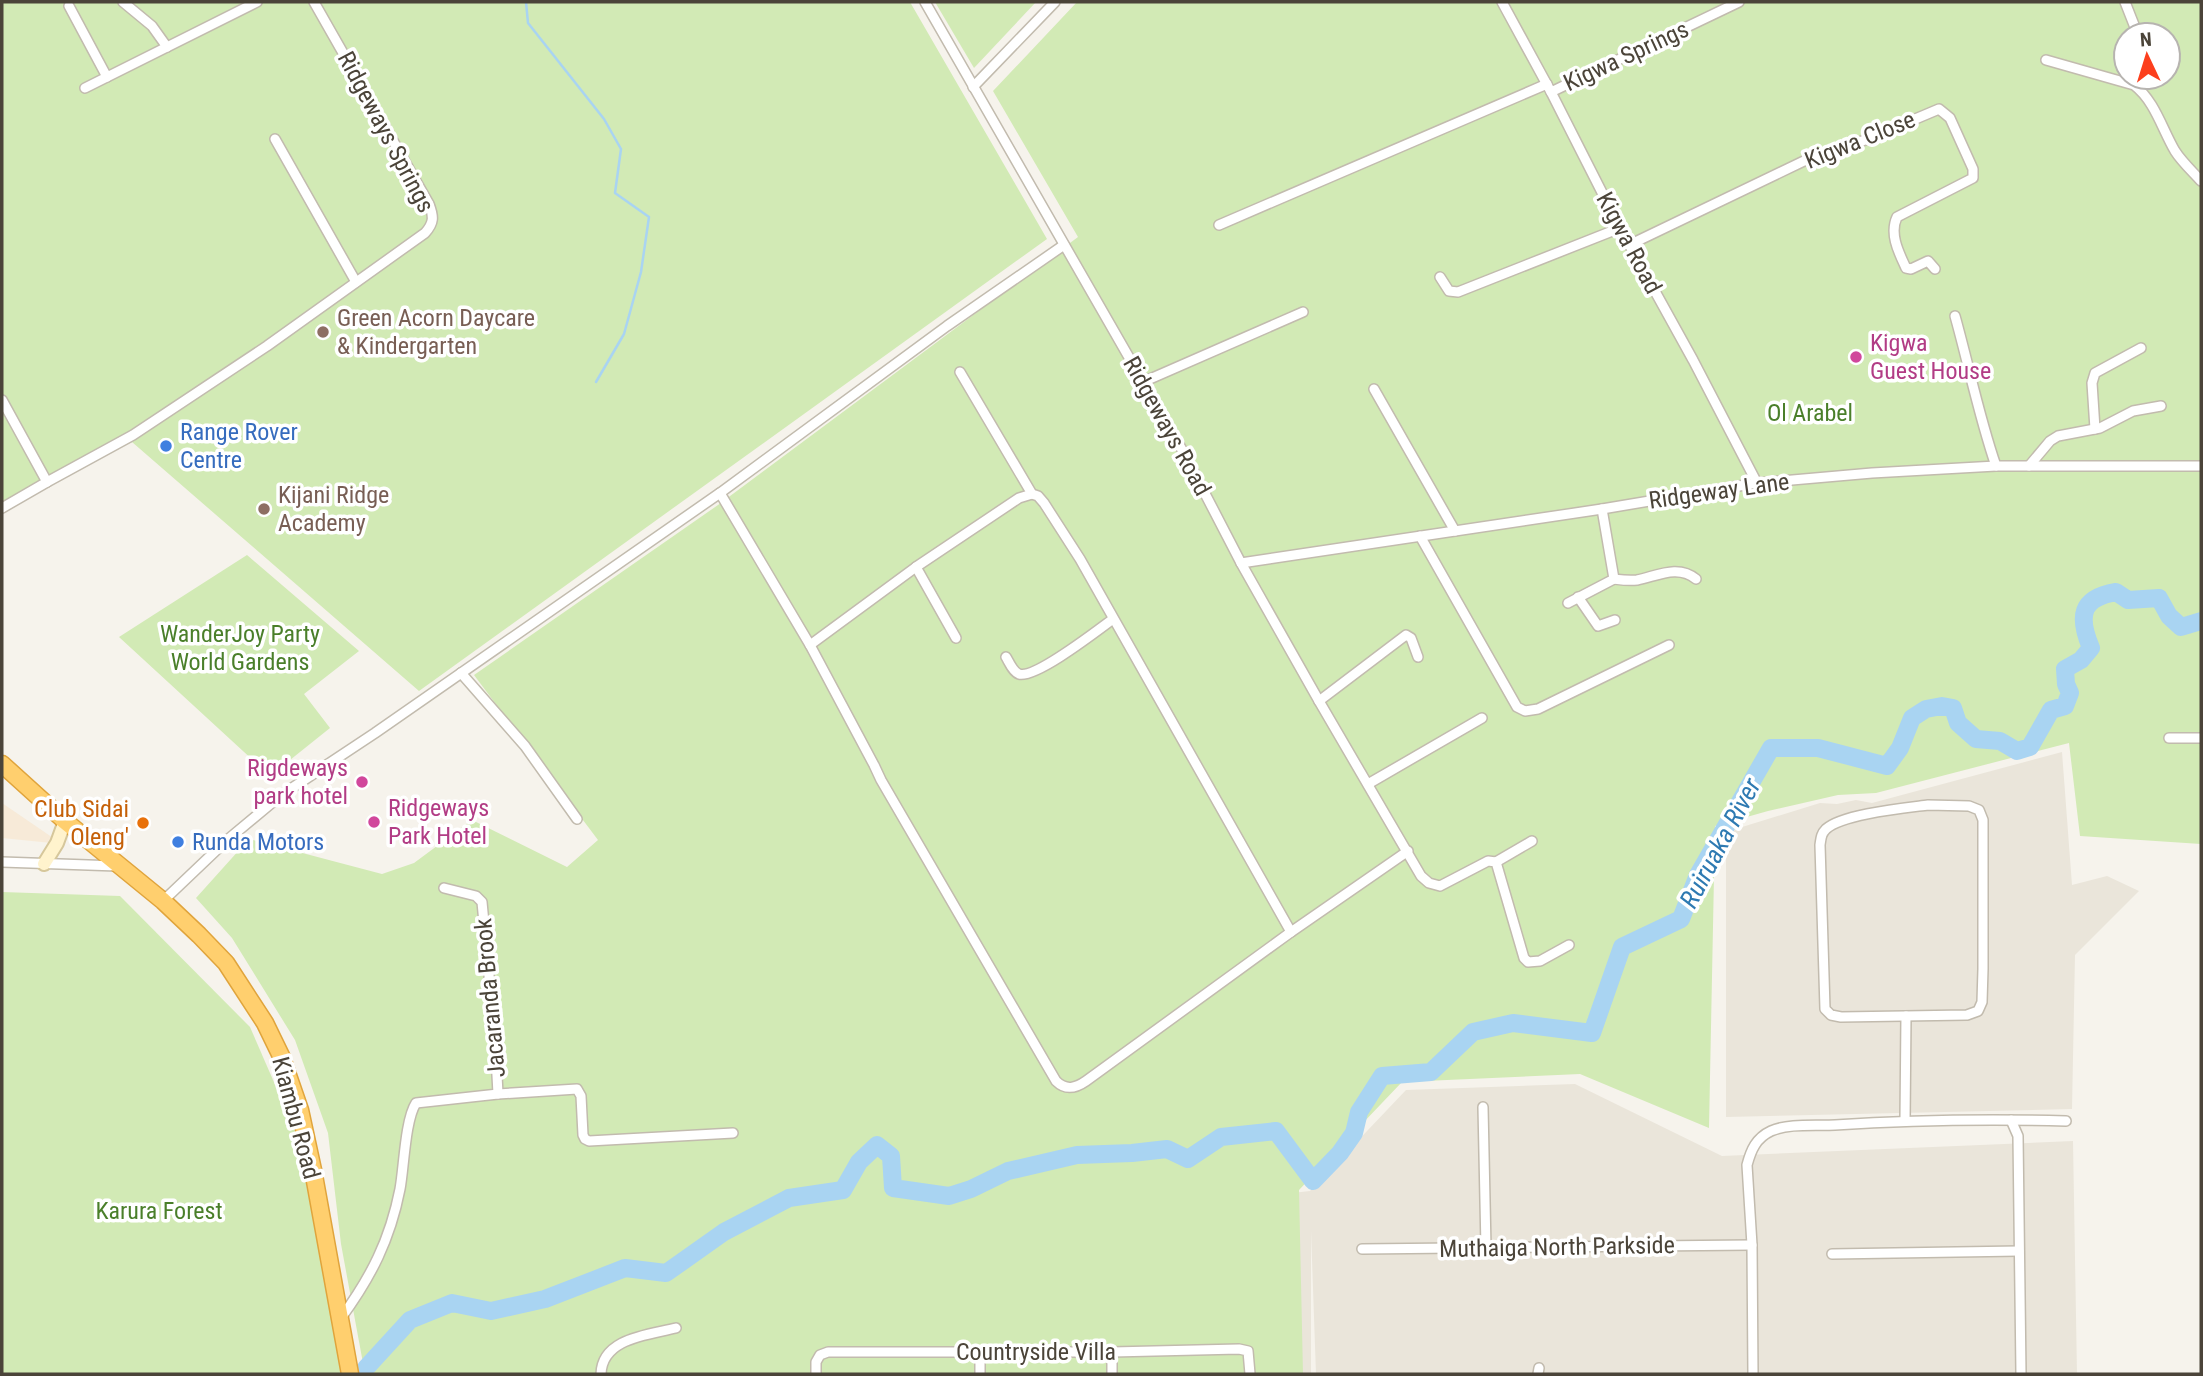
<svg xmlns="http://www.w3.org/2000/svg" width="2203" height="1376" viewBox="0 0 2203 1376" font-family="'Roboto Condensed',sans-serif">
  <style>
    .residential { fill: #eae5da }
    .commercial { fill: #f7ead8 }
    .green { fill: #d2eab5; fill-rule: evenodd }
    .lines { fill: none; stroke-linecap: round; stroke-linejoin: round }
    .stream { stroke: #a9d4f2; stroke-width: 2.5 }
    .river { stroke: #a9d4f2; stroke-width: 18 }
    .street-casing { stroke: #c2bbae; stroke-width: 12 }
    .secondary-casing { stroke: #d6c79b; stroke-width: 16 }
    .highway-casing { stroke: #e0a43c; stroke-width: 19 }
    .street { stroke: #fff; stroke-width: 9 }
    .secondary { stroke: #fff3cd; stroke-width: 12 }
    .highway { stroke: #ffcf6e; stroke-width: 16 }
    .education-dot { fill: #8d6e63; stroke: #fff; stroke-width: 2.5 }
    .hotel-dot { fill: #d1479c; stroke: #fff; stroke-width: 2.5 }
    .shop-dot { fill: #3f7fe0; stroke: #fff; stroke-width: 2.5 }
    .food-dot { fill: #e8710a; stroke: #fff; stroke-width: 2.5 }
    .labels { text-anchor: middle; stroke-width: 7; stroke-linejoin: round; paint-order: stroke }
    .street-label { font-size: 24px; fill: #4b4439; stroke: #fff }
    .education-label { font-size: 24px; fill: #785e54; stroke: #fff; text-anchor: start }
    .hotel-label { font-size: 24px; fill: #b23c85; stroke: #fff; text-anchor: start }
    .park-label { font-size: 24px; fill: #4a7f2a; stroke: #fff }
    .shop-label { font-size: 24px; fill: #366cbe; stroke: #fff; text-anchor: start }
    .food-label { font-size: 24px; fill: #c56008; stroke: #fff; text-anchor: end }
    .water-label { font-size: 26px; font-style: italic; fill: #2e7ab2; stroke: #fff }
  </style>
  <rect width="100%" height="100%" fill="#f6f3ec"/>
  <g class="residential">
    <path d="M 2062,752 L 2072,885 L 2107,876 L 2139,891 L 2075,955 L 2072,1109 L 1726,1117 L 1726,832 L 1820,803 L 1837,804 L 1856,800 L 1872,803 Z"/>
    <path d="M 1575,1084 L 1722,1156 L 2073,1141 L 2077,1374 L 1316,1374 L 1311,1231 L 1311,1374 L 727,1374 L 734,1254 L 1310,1191 L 1406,1090 Z"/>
  </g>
  <path class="commercial" d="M 2,803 L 62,844 L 2,838 Z"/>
  <g class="green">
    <path d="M 2,2 L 910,2 L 1047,239 L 419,691 L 132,442 L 2,505 Z"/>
    <path d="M 935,2 L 1036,2 L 974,68 Z"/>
    <path d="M 1077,2 L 2201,2 L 2201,844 L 2080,836 L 2069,743 L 1876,793 L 1838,795 L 1768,811 L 1715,826 L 1709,1128 L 1580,1074 L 1402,1082 L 1299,1190 L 1303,1374 L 365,1374 L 341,1244 L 328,1133 L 295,1040 L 232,938 L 196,898 L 249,839 L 382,874 L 414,863 L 472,820 L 567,867 L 598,840 L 474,675 L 718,505 L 1078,237 L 993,91 ZM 2126,35 L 2168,35 L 2168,77 L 2126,77 Z"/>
    <path d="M 247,555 L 359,651 L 304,694 L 330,728 L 270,776 L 119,637 Z"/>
    <path d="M 2,892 L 120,896 L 250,1027 L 310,1165 L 348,1374 L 2,1374 Z"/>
  </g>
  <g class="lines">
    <path class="stream" d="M 526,2 L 528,23 L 604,119 L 621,149 L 615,193 L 649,217 L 641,272 L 624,334 L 596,382"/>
    <path class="river" d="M 366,1368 L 410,1320 L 452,1303 L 491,1311 L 545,1299 L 625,1268 L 666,1273 L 724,1232 L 789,1198 L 843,1190 L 859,1162 L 877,1145 L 891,1156 L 893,1188 L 949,1196 L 971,1189 L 1008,1171 L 1077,1155 L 1132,1153 L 1167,1149 L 1188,1159 L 1221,1137 L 1276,1131 L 1313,1181 L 1340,1153 L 1354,1133 L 1359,1112 L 1382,1076 L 1431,1072 L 1473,1032 L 1513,1023 L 1592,1033 L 1622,947 L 1681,919 L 1698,875 L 1771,748 L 1818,748 L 1887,766 L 1900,748 L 1912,718 L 1926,709 L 1942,706 L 1953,708 L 1958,723 L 1976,739 L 2000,741 L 2017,751 L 2030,747 L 2051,710 L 2065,706 L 2070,693 L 2066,684 L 2065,669 L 2081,660 L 2091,648 C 2078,617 2080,598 2116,592 L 2128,600 L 2159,598 L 2169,616 L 2181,627 L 2201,621"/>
    <g class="street-casing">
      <g id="street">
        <path d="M 123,2 L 152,26 L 167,47"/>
        <path d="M 925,2 L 1185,455 L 1241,563 L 1319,701 L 1421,876 L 1429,883 L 1440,886 L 1488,861 L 1496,862 L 1524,958 L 1528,962 L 1540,961 L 1569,945"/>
        <path d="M 1502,2 L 1551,92 L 1620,228 L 1693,360 L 1757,483"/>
        <path d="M 2125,2 L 2138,35"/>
        <path d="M 69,6 L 107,77"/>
        <path d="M 2046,60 L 2134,85 C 2155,101 2162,129 2175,151 C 2182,162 2192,171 2201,181"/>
        <path d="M 2155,77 L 2155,78"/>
        <path d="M 973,87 L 1055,2"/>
        <path d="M 85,88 L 257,2"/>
        <path d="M 1551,92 L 1739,2"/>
        <path d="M 275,139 L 356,282"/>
        <path d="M 1219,225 L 1547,84"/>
        <path d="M 1064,245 L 947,326 L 720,493 L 810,645 L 874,765 L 881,780 L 1056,1081 C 1066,1091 1076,1088 1086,1081 L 1291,932 L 1408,851"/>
        <path d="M 1629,245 L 1806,160 L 1868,139 L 1939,109 L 1950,118 L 1973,169 L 1973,178 L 1897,217 C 1889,234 1899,253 1906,268 L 1911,269 L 1928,261 L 1935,269"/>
        <path d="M 1440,277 L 1449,291 L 1458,292 L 1620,228"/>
        <path d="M 1955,316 C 1969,366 1979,417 1996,466"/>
        <path d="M 960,372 L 1032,494 L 1038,496 L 1044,503 L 1080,559 L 1291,932"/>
        <path d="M 1143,382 L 1303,312"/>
        <path d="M 1374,389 L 1455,531"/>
        <path d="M 2,400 L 47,482 L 2,508"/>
        <path d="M 2095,429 L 2092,383 L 2095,373 L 2141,348"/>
        <path d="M 2029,466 L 2050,441 L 2058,436 L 2100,428 L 2133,411 L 2161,406"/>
        <path d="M 47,482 L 133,435 L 267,346 L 425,233 C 434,223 434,217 429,204 L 314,2"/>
        <path d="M 1420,536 L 1517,707 L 1525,711 L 1538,709 L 1669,645"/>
        <path d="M 1241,563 L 1602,509 L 1757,483 L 1872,473 L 1996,466 L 2201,466"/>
        <path d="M 916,567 L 956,638"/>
        <path d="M 1614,579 C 1622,580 1629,581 1637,580 C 1657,576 1678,564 1696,579"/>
        <path d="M 1578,597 L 1598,626 L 1615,620"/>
        <path d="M 1568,603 L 1614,579 L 1602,509"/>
        <path d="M 810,645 L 916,567 L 1019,498 L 1032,494"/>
        <path d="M 1006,657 C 1009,662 1013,672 1019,674 C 1035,679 1098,630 1113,619"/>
        <path d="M 461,673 L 525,746 L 577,819"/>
        <path d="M 1319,701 L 1406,635 L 1411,638 L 1418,657"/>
        <path d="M 2169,738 L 2201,738"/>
        <path d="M 1368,784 L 1482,718"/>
        <path d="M 1928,805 L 1969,806 L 1979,810 L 1983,820 L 1983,969 L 1982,1002 L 1978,1011 L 1967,1015 L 1841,1017 L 1831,1015 L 1825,1009 L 1820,845 C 1821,838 1821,834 1826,829 C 1842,814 1905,808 1928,805 Z"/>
        <path d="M 2,862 L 117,866"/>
        <path d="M 1496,862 L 1532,841"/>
        <path d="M 163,901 L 226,841 L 280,796 L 375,733 L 720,493"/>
        <path d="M 498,1094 L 577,1089 L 581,1096 L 583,1135 L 585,1139 L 589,1141 L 733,1133"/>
        <path d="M 1483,1107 L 1486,1248"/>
        <path d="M 2011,1120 L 2018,1136 L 2021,1374"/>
        <path d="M 1905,1121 L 1906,1016"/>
        <path d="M 1362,1249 L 1752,1245"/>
        <path d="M 1832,1254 L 2019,1251"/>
        <path d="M 341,1318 C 371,1277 390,1240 400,1189 C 404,1168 405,1120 416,1103 L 498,1094 L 495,1038 L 482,902 L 476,896 L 444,888"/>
        <path d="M 601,1374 C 602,1338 648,1335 676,1328"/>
        <path d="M 816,1374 L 816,1362 L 820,1355 L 828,1352 L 1112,1352 L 1239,1349 L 1248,1351 L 1250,1374"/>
        <path d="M 980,1374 L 980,1352"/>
        <path d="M 1112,1374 L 1112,1352"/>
        <path d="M 1538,1374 L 1539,1368"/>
        <path d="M 1753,1374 L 1752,1245 L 1747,1165 C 1751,1150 1756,1138 1771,1131 C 1789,1123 1815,1126 1835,1125 C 1912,1120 1989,1119 2066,1121"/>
      </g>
    </g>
    <g class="secondary-casing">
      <path id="secondary" d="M 44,864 L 57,843 L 65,821"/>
    </g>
    <g class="highway-casing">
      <path id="highway" d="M 2,764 L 65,821 L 163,901 L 199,935 L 226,963 L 265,1023 L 282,1058 L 300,1110 L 313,1170 L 350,1374"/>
    </g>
    <use href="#street" class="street"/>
    <use href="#secondary" class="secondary"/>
    <use href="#highway" class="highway"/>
  </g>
  <g class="education-dot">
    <circle cx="323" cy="332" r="7"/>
    <circle cx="264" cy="509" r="7"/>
  </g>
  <g class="hotel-dot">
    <circle cx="1856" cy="357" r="7"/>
    <circle cx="362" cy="782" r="7"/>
    <circle cx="374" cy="822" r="7"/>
  </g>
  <g class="shop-dot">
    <circle cx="166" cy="446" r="7"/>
    <circle cx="178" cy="842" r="7"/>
  </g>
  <circle class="food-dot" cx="143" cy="823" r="7"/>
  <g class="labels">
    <g class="street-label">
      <text transform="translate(1626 56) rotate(-25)" y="8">Kigwa Springs</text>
      <text transform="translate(386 132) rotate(62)" y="8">Ridgeways Springs</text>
      <text transform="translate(1860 140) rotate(-22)" y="8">Kigwa Close</text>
      <text transform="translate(1629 243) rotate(62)" y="8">Kigwa Road</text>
      <text transform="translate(1167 426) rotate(61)" y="8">Ridgeways Road</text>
      <text transform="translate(1719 491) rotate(-8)" y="8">Ridgeway Lane</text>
      <text transform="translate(490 998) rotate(-95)" y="8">Jacaranda Brook</text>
      <text transform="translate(296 1118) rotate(75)" y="8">Kiambu Road</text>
      <text transform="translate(1557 1247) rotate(-1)" y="8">Muthaiga North Parkside</text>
      <text x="1036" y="1360">Countryside Villa</text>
    </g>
    <g class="education-label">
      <text x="337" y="326">Green Acorn Daycare<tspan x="337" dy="28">&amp; Kindergarten</tspan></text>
      <text x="278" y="503">Kijani Ridge<tspan x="278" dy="28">Academy</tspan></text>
    </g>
    <g class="hotel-label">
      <text x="1870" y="351">Kigwa<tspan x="1870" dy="28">Guest House</tspan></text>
      <text x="348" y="776" text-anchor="end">Rigdeways<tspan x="348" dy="28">park hotel</tspan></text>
      <text x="388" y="816">Ridgeways<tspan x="388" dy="28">Park Hotel</tspan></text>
    </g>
    <g class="park-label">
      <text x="1810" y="421">Ol Arabel</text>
      <text x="240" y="642">WanderJoy Party<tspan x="240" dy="28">World Gardens</tspan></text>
      <text x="159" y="1219">Karura Forest</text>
    </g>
    <g class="shop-label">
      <text x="180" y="440">Range Rover<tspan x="180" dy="28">Centre</tspan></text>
      <text x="192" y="850">Runda Motors</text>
    </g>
    <g class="food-label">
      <text x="129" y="817">Club Sidai<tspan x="129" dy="28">Oleng'</tspan></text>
    </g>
    <g class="water-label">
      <text transform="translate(1720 843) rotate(-62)" y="9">Ruiruaka River</text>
    </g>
  </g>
  <rect width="2203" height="1376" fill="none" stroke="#4b4439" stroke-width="7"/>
  <g transform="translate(2147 56) rotate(356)"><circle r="33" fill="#ffffff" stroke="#b7b4b0" stroke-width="2"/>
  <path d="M0-5L12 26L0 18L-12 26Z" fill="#fc3f1d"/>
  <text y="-10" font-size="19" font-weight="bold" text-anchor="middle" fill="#4b4439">N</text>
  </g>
</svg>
